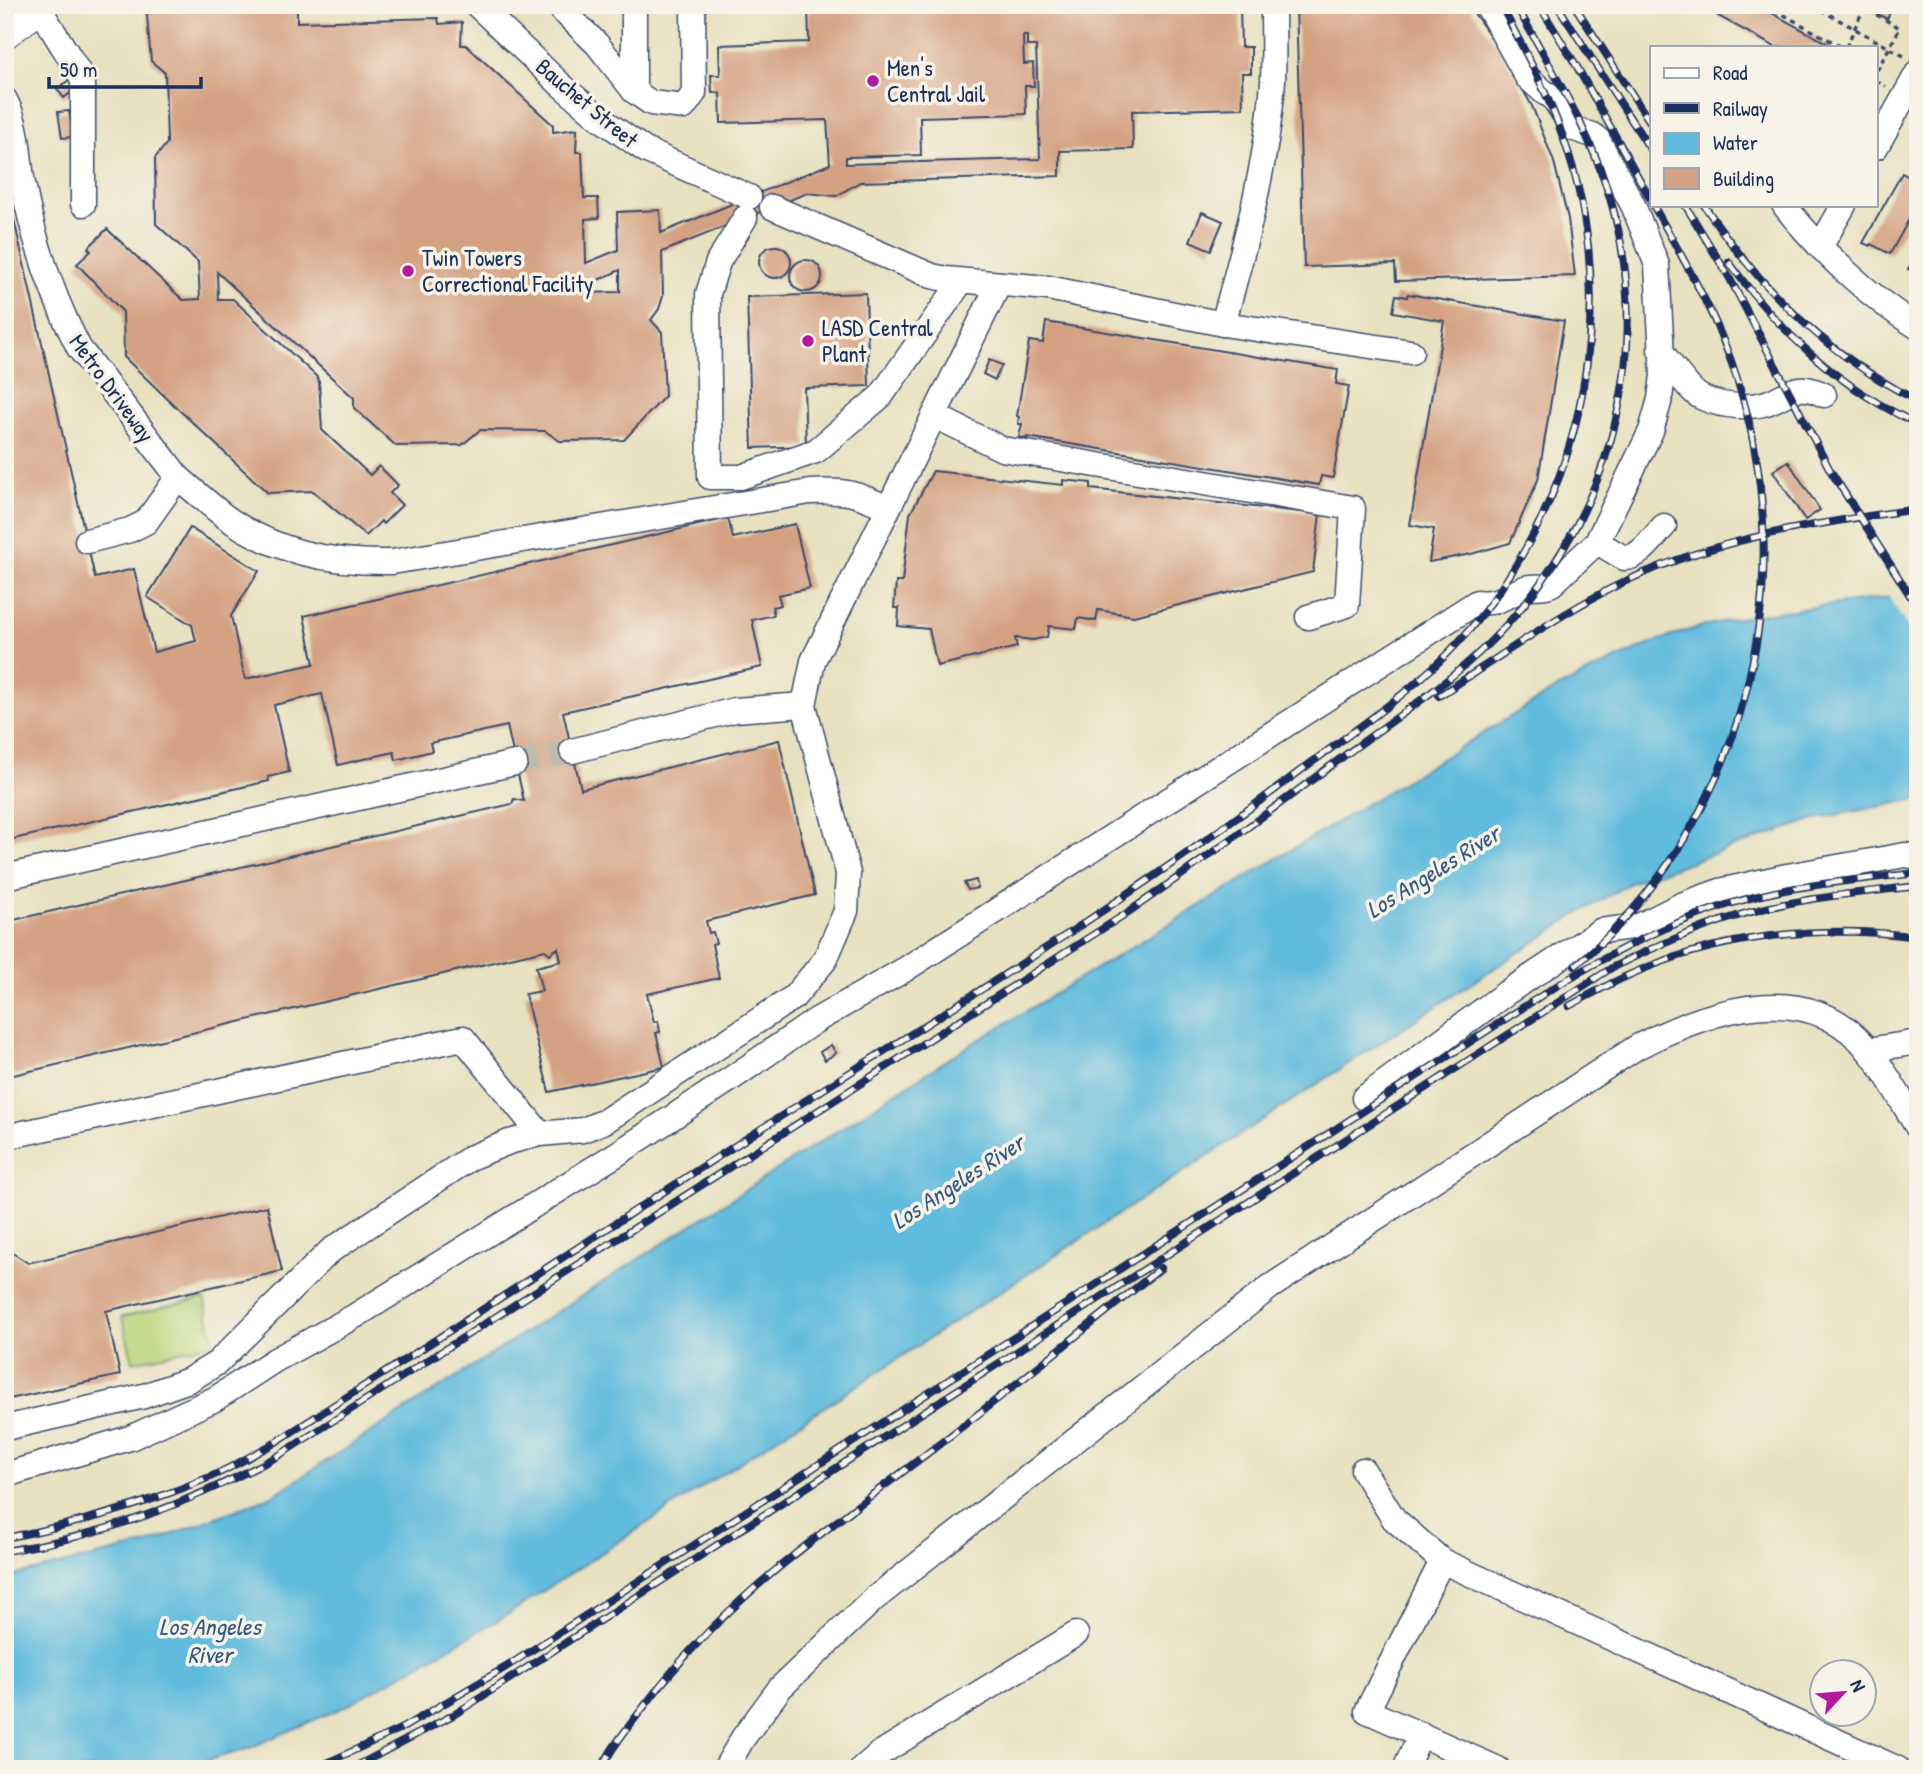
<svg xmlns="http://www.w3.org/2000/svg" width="1923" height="1774" viewBox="0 0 1923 1774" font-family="'Patrick Hand',sans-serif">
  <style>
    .green { fill: #bad67c; stroke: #6a826d; stroke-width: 2 }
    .water { fill: #60bbdd; stroke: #3e759e; stroke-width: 2 }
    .pier { fill: #e7e1c0 }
    .building { fill: #d4a182; fill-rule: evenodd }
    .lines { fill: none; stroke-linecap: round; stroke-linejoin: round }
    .minor-tunnel { stroke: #bebdac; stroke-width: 24; stroke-dasharray: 24 12; stroke-linecap: butt }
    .minor-casing { stroke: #3a4a6d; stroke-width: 27 }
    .major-casing { stroke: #3a4a6d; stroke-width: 34 }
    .path { stroke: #3a4a6d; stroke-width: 3.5; stroke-dasharray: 5 5; stroke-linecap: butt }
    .minor { stroke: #fff; stroke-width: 24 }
    .major { stroke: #fff; stroke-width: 32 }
    .rail-casing { stroke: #1b2f5e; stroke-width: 8 }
    .rail { stroke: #f7f3e8; stroke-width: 5; stroke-dasharray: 16; stroke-linecap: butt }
    .poi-dot { fill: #b5179e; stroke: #f7f3e8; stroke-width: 2.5 }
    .labels { text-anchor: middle; stroke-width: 7; stroke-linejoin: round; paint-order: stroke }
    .poi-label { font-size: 23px; fill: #1b2f5e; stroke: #f7f3e8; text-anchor: start }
    .street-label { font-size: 23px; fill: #1b2f5e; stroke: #f7f3e8 }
    .water-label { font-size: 24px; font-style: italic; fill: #305984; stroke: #f7f3e8 }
  </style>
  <rect width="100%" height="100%" fill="#f7f3e8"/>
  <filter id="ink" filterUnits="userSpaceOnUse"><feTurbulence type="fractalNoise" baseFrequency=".0143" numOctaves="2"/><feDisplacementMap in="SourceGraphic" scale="14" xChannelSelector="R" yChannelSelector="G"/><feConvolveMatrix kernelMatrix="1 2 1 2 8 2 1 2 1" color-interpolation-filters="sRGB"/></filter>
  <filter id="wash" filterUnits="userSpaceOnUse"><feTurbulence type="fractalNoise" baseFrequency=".00686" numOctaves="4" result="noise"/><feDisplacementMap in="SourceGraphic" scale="28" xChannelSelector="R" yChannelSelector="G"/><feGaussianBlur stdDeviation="1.57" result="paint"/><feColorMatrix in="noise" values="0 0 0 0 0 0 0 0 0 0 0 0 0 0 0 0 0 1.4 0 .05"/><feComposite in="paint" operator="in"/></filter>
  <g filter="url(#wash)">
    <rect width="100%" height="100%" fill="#e7e1c0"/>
    <path class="green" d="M 204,1298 L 214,1343 L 133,1362 L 122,1317 Z"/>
    <path class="water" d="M 1918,593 L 1918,799 L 1815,819 L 1632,882 L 1579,913 L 1412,1022 L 507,1615 L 344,1707 L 247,1749 L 178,1769 L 5,1769 L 5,1578 L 147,1544 L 272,1496 L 959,1052 L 1556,689 C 1600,667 1651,640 1700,627 C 1771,609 1845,605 1918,593 Z"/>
    <path class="pier" d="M 1918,589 L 1918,644 L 1887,594 Z"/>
    <g id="blocks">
      <g class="building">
        <path d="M 146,5 L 297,5 L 297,22 L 438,18 L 439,24 L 462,22 L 461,45 L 466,45 L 553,125 L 553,132 L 577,129 L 576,152 L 582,152 L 584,198 L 598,198 L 599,218 L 585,219 L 586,263 L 618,250 L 617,212 L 660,210 L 661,233 L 830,164 L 827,120 L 721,123 L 720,93 L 712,93 L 711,75 L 720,75 L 719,45 L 809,42 L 808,5 L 1240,5 L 1241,47 L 1251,47 L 1251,73 L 1242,73 L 1243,108 L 1132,111 L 1133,149 L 1060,151 L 1060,176 L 860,182 L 836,196 L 807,193 L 662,252 L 663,296 L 659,309 L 651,320 L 662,332 L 665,396 L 624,440 L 560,441 L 545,431 L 480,430 L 462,445 L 396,446 L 354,408 L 354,398 L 217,272 L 218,299 L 233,299 L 317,377 L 319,382 L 322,430 L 370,475 L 379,466 L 398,485 L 390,493 L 402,505 L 383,524 L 381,521 L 366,536 L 313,491 L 268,493 L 177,408 L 124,357 L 123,312 L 77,264 L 91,251 L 88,248 L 107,229 L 183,300 L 200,299 L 198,262 L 156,224 L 155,158 L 167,143 L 165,73 L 151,61 ZM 1023,36 L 1027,36 L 1027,46 L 1036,46 L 1040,159 L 846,164 L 846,157 L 921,155 L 920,117 L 1026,114 L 1025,86 L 1034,86 L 1033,63 L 1024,64 ZM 620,270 L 620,292 L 588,293 L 587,285 Z"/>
        <path d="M 1296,5 L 1468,5 L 1501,51 L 1532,106 L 1554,162 L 1568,219 L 1575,276 L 1396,281 L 1395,264 L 1304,267 Z"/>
        <path d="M 1719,5 L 1757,5 L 1834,47 L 1775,47 L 1718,16 L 1715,13 Z"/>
        <path d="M 1861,5 L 1893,5 L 1887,19 Z"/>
        <path d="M 69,80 L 75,89 L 64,98 L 57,89 Z"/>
        <path d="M 69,111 L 73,137 L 62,138 L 58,112 Z"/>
        <path d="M 1902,173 L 1918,182 L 1918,203 L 1890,254 L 1871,244 L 1870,246 L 1863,243 Z"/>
        <path d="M 5,193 L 8,193 L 95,578 L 134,569 L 154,652 L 196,641 L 192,625 L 147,597 L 190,528 L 259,571 L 231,616 L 245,679 L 314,664 L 304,616 L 728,518 L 733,538 L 795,524 L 810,588 L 778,595 L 781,605 L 772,607 L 774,615 L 752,620 L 762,667 L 563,712 L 581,789 L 779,740 L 815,895 L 706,921 L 709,933 L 713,932 L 716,943 L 712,944 L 719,978 L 647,994 L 654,1022 L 658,1021 L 660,1032 L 656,1033 L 664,1067 L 549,1092 L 525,994 L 542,991 L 536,967 L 561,961 L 558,948 L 550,954 L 545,950 L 5,1077 L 5,922 L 512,804 L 514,799 L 524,801 L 507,726 L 430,743 L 432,751 L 396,760 L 394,752 L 338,765 L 322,694 L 274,705 L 289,772 L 268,777 L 269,781 L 5,841 Z"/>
        <path d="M 1202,212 L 1223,221 L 1211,250 L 1190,241 Z"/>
        <circle cx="775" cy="262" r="16"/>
        <path d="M 1918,251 L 1918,274 L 1908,269 Z"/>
        <circle cx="806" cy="276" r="16"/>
        <path d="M 866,293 L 869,386 L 804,388 L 806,446 L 752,448 L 747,297 Z"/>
        <path d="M 1408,294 L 1564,321 L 1538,480 L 1510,543 L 1471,554 L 1429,562 L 1434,529 L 1410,525 L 1444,321 L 1393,312 L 1396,295 L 1407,297 Z"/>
        <path d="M 1046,322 L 1338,370 L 1336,384 L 1349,386 L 1333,478 L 1321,476 L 1319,485 L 1027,437 L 1027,439 L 1019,437 L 1022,424 L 1018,424 L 1019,417 L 1017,416 L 1029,341 L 1043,343 Z"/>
        <path d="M 989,360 L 1002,365 L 995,380 L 983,374 Z"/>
        <path d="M 1788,461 L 1820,510 L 1805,520 L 1773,471 Z"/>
        <path d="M 933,471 L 1063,485 L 1063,480 L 1091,483 L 1091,489 L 1320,514 L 1313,572 L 1134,616 L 1098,610 L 1096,621 L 1078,618 L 1076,629 L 1049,626 L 1047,637 L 1033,640 L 1015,638 L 1017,647 L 937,666 L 929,629 L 898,626 L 899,608 L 894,608 L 896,582 L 902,582 L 910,514 Z"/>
        <path d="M 976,880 L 978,888 L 968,890 L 964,883 Z"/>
        <path d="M 831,1045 L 836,1053 L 825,1060 L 820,1052 Z"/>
        <path d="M 267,1206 L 282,1271 L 106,1311 L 120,1375 L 5,1400 L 5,1248 L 28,1263 Z"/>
      </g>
    </g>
  </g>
  <g filter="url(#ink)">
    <use href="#blocks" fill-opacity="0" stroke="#3a4a6d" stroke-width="2"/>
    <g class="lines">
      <path class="minor-tunnel" d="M 515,763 L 572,751"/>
      <g class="minor-casing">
        <g id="minor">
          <path d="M 477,5 L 561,85 L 601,119 L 645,150 L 749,197"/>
          <path d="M 634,5 L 634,91 L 651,103 L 684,107 L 694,93 L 693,5"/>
          <path d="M 39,8 L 83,79 L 83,204"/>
          <path d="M 563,11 L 597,44 L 634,91"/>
          <path d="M 5,100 C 19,125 18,156 23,184 C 34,242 52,296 79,348 L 178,477 L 146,522 L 130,530 L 87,541"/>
          <path d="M 1876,147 L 1918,72"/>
          <path d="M 1784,205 C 1818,249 1870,298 1918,327"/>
          <path d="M 772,207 L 932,276 L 946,279 L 1048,288 L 1223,324 L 1411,352"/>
          <path d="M 745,218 L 718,262 L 708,294 L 710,477 L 741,477 L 816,451 L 881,396 L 961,282"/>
          <path d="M 1820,247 L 1844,205"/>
          <path d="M 1223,324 C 1245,245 1267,164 1273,81 C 1274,56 1273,30 1273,5"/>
          <path d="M 1660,350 C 1670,363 1687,388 1699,396 C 1715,405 1741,408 1758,405 C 1786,401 1791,378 1824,395"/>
          <path d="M 935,416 L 1002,449 L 1353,508 L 1347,605 L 1308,617"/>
          <path d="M 178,477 C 193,490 208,503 223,515 C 274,553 331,563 392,562 L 810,492 C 846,490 856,493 888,508"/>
          <path d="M 1597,542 L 1624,558 C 1641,558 1653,537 1664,526"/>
          <path d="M 572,751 L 735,710 L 804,705"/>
          <path d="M 5,877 L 515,763"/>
          <path d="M 1868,1050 L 1918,1042"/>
          <path d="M 1364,1098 L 1506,993 L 1600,931 L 1639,926 L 1681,905 L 1720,891 L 1787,876 L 1905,855 L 1918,857"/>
          <path d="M 5,1137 L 463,1038 L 540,1134"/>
          <path d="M 5,1428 L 144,1396 L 189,1380 L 217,1363 L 330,1251 L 472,1157 L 509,1142 L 540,1134 L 583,1130 L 605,1121 L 794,997 L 825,960 L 846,911 L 848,873 L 804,705 L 813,661 L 999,284"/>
          <path d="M 1363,1470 L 1394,1519 L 1442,1561 L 1898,1769"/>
          <path d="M 5,1475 L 130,1438 L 215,1399 L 275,1360 L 355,1316 L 620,1152 L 735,1076 L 815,1021 L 904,970 L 1477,602 C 1497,605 1507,595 1525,588 C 1534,585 1542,589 1552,584 L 1597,542 L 1651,431 L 1660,399 L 1663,375 L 1657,265 L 1633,205 L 1597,138 L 1593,135 L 1574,129 L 1552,96 L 1545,93 L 1527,77 L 1487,5"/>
          <path d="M 1442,1561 L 1367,1711 L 1498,1769"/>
          <path d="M 725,1769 L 743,1738 L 780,1688 L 874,1599 L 1270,1287 L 1637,1047 C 1709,1010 1809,975 1869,1051 C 1888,1074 1902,1102 1918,1128"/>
          <path d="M 862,1769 L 879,1754 L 1076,1634"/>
          <path d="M 1405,1769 L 1421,1734"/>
        </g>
      </g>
      <g class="major-casing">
        <path id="major" d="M 5,32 L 42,5"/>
      </g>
      <g class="path">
        <path d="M 1766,5 L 1842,47"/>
        <path d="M 1812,5 L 1904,56"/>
        <path d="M 1859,5 L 1900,28 L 1876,72"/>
        <path d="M 1846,47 L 1864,8"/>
        <path d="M 1876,81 L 1886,86"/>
      </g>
      <use href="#minor" class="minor"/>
      <use href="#major" class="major"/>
      <g class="rail-casing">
        <g id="rail">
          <path d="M 1539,5 L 1576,65 L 1652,202"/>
          <path d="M 1557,5 L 1652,152"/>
          <path d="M 1574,5 L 1652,125"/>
          <path d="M 1685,205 L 1729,277 L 1830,470 L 1918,608"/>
          <path d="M 1704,205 C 1759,288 1828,356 1918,401"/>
          <path d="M 1729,262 C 1777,330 1842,390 1918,424"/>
          <path d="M 1439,696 C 1495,660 1551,619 1610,589 C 1704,540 1814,523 1918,509"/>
          <path d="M 1575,966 C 1743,827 1803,588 1738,382 C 1719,319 1685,262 1653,205"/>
          <path d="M 1569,1006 C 1588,996 1607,985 1627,976 C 1716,935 1822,924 1918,937"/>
          <path d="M 5,1538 C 73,1525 141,1506 205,1479 C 228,1470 250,1456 271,1445 C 449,1333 623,1217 800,1104 C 963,1001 1125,902 1280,786 C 1336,743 1397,704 1447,654 C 1482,619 1511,577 1534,533 C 1596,415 1609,267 1564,140 C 1548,93 1524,50 1501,5"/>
          <path d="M 5,1551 C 104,1536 190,1503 278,1456 L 1124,915 C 1197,865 1269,812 1340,759 C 1389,722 1443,688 1487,645 C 1606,529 1658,359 1610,198 C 1590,129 1550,68 1516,5"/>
          <path d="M 314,1769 L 404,1727 L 506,1667 L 1550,990 C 1623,945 1701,906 1785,890 C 1829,882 1874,878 1918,873"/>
          <path d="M 351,1769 L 455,1714 L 1613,967 C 1669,940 1728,914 1790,903 C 1832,895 1875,891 1918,886"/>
          <path d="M 601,1769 C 613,1745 630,1725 646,1704 C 728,1595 827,1530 933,1449 C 1011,1390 1085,1328 1161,1268"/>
        </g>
      </g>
      <use href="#rail" class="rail"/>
    </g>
  </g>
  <g class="poi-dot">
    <circle cx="873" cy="81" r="7"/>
    <circle cx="408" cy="271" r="7"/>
    <circle cx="808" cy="341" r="7"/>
  </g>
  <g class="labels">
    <g class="poi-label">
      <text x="887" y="76">Men's<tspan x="887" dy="26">Central Jail</tspan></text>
      <text x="422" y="266">Twin Towers<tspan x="422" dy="26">Correctional Facility</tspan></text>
      <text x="822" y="336">LASD Central<tspan x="822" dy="26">Plant</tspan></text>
    </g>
    <g class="street-label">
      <text transform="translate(587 103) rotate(40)" y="8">Bauchet Street</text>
      <text transform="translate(112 388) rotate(54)" y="8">Metro Driveway</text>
    </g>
    <g class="water-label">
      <text transform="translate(1433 872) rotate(-32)" y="8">Los Angeles River</text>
      <text transform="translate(958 1182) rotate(-33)" y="8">Los Angeles River</text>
      <text x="210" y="1635">Los Angeles<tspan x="210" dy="28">River</tspan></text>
    </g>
  </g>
  <rect width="1923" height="1774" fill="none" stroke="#f7f3e8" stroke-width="28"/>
  <rect x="1650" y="46" width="228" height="161" fill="#f7f3e8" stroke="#9fa5b1" stroke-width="2"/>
  <rect x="1664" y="68" width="35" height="10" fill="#ffffff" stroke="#9fa5b1" stroke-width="2"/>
  <text x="1713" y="80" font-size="21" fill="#1b2f5e">Road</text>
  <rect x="1664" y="103" width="35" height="10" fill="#1b2f5e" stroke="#9fa5b1" stroke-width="2"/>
  <text x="1713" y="116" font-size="21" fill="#1b2f5e">Railway</text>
  <rect x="1664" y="133" width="35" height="21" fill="#60bbdd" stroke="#9fa5b1" stroke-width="2"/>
  <text x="1713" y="150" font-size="21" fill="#1b2f5e">Water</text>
  <rect x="1664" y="168" width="35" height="21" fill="#d4a182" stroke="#9fa5b1" stroke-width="2"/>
  <text x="1713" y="186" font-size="21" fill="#1b2f5e">Building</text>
  <g transform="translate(1843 1693) rotate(64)"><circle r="33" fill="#f7f3e8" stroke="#9fa5b1" stroke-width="2"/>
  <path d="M0-5L12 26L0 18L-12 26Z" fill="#b5179e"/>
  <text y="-10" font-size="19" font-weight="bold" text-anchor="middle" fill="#1b2f5e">N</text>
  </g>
  <path d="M49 77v10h152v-10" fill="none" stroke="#1b2f5e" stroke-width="3.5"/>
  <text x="60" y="77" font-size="21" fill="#1b2f5e" stroke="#f7f3e8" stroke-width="5" paint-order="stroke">50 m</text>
</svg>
